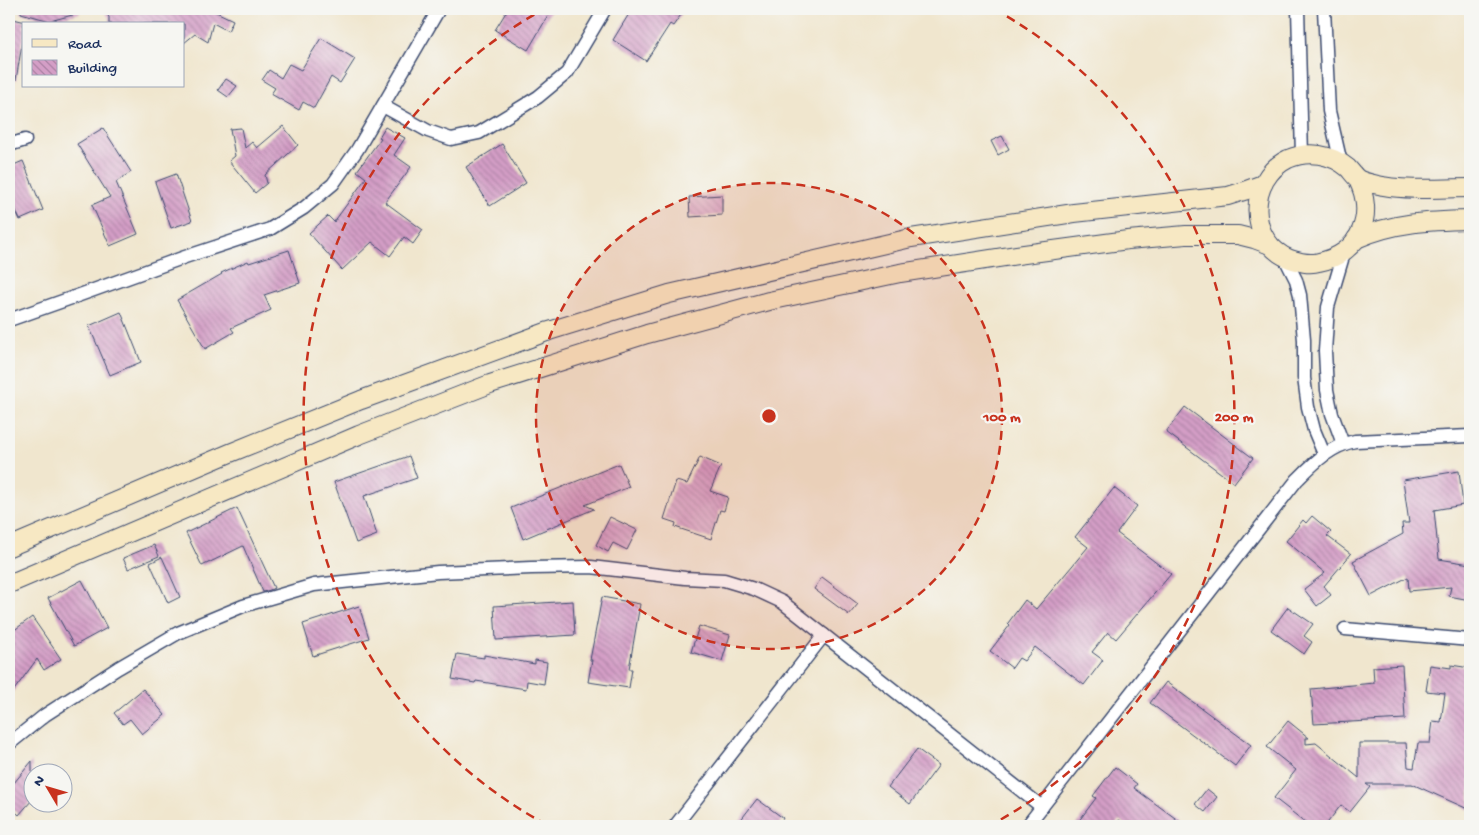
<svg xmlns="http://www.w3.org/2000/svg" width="1479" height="835" viewBox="0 0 1479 835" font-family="'Gochi Hand',sans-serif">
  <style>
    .building { fill: url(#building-back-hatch) }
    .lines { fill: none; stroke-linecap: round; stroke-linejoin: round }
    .minor-casing { stroke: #3b4a6f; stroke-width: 15 }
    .secondary-casing { stroke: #3b4a6f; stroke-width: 20 }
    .minor { stroke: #fff; stroke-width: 12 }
    .secondary { stroke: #f7e8c3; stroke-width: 18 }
    .ring { fill: none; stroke: #c8321e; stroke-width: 2.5; stroke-dasharray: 9 6 }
    .centre { fill: #c8321e; stroke: #f6f6f2; stroke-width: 2.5 }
    .ring-label { font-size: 15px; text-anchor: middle; font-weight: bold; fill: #c8321e; stroke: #f6f6f2; stroke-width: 4.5; stroke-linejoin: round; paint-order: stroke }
  </style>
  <defs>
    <pattern id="building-back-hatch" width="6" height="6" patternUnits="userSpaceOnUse" patternTransform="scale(1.25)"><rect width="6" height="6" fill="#d49ec6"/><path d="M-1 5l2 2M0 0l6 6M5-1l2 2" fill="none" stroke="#ab81a4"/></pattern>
  </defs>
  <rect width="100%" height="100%" fill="#f6f6f2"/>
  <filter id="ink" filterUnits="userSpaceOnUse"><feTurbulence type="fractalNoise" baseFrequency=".02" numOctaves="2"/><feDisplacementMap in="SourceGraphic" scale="10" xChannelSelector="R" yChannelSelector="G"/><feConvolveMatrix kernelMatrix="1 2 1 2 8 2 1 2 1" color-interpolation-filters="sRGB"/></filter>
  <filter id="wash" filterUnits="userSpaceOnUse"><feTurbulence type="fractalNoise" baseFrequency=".0096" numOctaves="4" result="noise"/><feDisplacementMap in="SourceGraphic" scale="20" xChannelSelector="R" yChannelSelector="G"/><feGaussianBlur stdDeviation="1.12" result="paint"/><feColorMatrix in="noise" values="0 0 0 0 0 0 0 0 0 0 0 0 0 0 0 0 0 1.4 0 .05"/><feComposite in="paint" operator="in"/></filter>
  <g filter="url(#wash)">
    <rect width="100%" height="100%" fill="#f0e6ce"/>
    <g id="blocks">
      <g class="building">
        <path d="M 21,9 L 79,9 L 80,13 L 50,21 L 21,13 Z"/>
        <path d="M 102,9 L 210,9 L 233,20 L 228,31 L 213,23 L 208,42 L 195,34 L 184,43 L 184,24 L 109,24 L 109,17 Z"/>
        <path d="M 508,9 L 552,9 L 528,50 L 495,30 Z"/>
        <path d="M 632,9 L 685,9 L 673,26 L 670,24 L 646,61 L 613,40 Z"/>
        <path d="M 9,18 L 26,22 L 26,24 L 24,24 L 24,32 L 16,80 L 9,79 Z"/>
        <path d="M 321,38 L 355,59 L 340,83 L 331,77 L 314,108 L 303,102 L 299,110 L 271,94 L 275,88 L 262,80 L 269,70 L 281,78 L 289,64 L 301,70 Z"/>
        <path d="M 226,79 L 237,86 L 228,97 L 218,90 Z"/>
        <path d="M 283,126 L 298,145 L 265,175 L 267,183 L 255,193 L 229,161 L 235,156 L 230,129 L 241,128 L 245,148 L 252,142 L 257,148 Z"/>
        <path d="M 385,127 L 405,138 L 394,155 L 411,167 L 385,202 L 423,230 L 413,244 L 404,237 L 390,256 L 372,242 L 342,270 L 309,233 L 328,216 L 334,222 L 366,178 L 357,171 L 381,138 L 379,137 Z"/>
        <path d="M 103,128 L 131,172 L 116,182 L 138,234 L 110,246 L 92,205 L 110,197 L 77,144 Z"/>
        <path d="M 1002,136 L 1009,149 L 998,155 L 991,141 Z"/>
        <path d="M 502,144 L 526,183 L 490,206 L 466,167 Z"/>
        <path d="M 23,161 L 43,210 L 20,220 L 9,194 L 9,167 Z"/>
        <path d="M 176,174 L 192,221 L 171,228 L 155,182 Z"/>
        <path d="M 722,195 L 722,215 L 690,217 L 689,197 Z"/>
        <path d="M 289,250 L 300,283 L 264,295 L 271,310 L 231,328 L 234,332 L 205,349 L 177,300 L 222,274 L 221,273 L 248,261 L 249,263 Z"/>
        <path d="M 121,312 L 141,362 L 110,375 L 89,326 Z"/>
        <path d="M 1185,407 L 1253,458 L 1234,483 L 1166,432 Z"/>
        <path d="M 409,456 L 417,478 L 364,496 L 377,535 L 356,543 L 334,482 Z"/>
        <path d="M 700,457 L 721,466 L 710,491 L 728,497 L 724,511 L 720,510 L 711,539 L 675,527 L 676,523 L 664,519 L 676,481 L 687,484 Z"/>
        <path d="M 619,464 L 629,487 L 585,505 L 594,509 L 523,539 L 511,508 Z"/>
        <path d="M 1459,471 L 1463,505 L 1434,510 L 1439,559 L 1470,564 L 1470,600 L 1449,596 L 1451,587 L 1409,591 L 1408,577 L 1371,596 L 1353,561 L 1403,534 L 1402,523 L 1409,523 L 1403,480 Z"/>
        <path d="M 1114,488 L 1137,506 L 1117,533 L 1171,574 L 1116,639 L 1108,632 L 1092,652 L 1103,660 L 1084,685 L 1035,647 L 1024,661 L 1019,658 L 1012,668 L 990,651 L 1010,625 L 1008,623 L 1025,600 L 1036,609 L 1088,547 L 1075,537 Z"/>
        <path d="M 237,508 L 274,588 L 270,590 L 263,592 L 243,546 L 202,566 L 186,533 Z"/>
        <path d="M 1312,516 L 1331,532 L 1327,536 L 1351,554 L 1324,586 L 1331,595 L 1317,606 L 1304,589 L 1325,573 L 1286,541 L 1303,520 L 1306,523 Z"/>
        <path d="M 610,517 L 637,530 L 627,550 L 613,543 L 608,552 L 596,545 Z"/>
        <path d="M 154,545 L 159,556 L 128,569 L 123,558 Z"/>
        <path d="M 162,557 L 180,597 L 168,603 L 150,563 Z"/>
        <path d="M 822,577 L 858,604 L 849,615 L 814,589 Z"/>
        <path d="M 82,580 L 107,628 L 74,646 L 48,598 Z"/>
        <path d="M 602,597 L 640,604 L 629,669 L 632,669 L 629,688 L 588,682 L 592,660 L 590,660 Z"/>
        <path d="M 573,601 L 575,635 L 496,640 L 494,606 Z"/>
        <path d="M 359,606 L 369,638 L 313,656 L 303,624 Z"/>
        <path d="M 1288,607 L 1313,624 L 1304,636 L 1312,642 L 1304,654 L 1271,630 Z"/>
        <path d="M 32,617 L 61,659 L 44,670 L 37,659 L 9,697 L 9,634 Z"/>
        <path d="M 699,626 L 730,635 L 722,661 L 691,652 Z"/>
        <path d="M 457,654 L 484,658 L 484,655 L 535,664 L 535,660 L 547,662 L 544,684 L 527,681 L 526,689 L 476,681 L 475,683 L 452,679 Z"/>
        <path d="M 1402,665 L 1405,719 L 1314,724 L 1311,689 L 1374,683 L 1373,667 Z"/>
        <path d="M 1430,665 L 1451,668 L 1451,665 L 1470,668 L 1470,810 L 1412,784 L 1366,784 L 1370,787 L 1350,812 L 1341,805 L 1325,826 L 1310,826 L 1274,798 L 1296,770 L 1267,747 L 1288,721 L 1309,738 L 1306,738 L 1306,744 L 1316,743 L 1359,778 L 1359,743 L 1406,743 L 1408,767 L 1414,768 L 1418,743 L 1430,743 L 1433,721 L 1441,722 L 1445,693 L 1426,691 Z"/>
        <path d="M 1166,682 L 1251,745 L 1235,766 L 1150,703 Z"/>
        <path d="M 143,689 L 165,715 L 142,734 L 130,719 L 123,724 L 114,713 Z"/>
        <path d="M 917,749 L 939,765 L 910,804 L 888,787 Z"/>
        <path d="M 32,761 L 32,800 L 19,815 L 9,806 L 9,789 Z"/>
        <path d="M 1115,767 L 1137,784 L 1134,788 L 1186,826 L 1128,826 L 1119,820 L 1115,826 L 1075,826 L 1096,798 L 1093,796 Z"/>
        <path d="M 1207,789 L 1217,797 L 1205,812 L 1195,804 Z"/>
        <path d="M 757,799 L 783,818 L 778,826 L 736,826 Z"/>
      </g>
    </g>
  </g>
  <g filter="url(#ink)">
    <use href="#blocks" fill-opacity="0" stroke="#3b4a6f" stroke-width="1"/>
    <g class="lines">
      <g class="minor-casing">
        <g id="minor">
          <path d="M 1298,9 L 1302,155"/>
          <path d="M 1324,9 L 1329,111 L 1341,163"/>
          <path d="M 383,106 L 428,131 L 451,139 L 479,133 L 538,97 L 567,73 L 605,9"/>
          <path d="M 9,145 L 25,140"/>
          <path d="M 1284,256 L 1296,280 L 1300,295 L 1304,340 L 1304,378 L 1308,407 L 1314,430 L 1324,454"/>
          <path d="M 9,320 L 77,296 L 185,257 L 270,229 L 304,208 L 333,184 L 357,150 L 439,9"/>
          <path d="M 1343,444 L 1332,414 L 1327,390 L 1325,351 L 1328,307 L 1344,253"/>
          <path d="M 1345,629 L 1470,640"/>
          <path d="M 9,744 L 45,715 L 118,668 L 178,633 L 243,606 L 314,585 L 438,572 L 531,568 L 591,567 L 685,578 L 724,580 L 754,589 L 782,602 L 1042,807"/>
          <path d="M 675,826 L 824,635"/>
          <path d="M 1027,826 L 1297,480 C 1314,463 1330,446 1355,441 L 1470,436"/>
        </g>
      </g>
      <g class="secondary-casing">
        <g id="secondary">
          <path d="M 1357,178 C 1376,215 1361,253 1319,262 C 1309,265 1299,262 1290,259 C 1247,242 1247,179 1288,159 C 1308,150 1331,154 1348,168 C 1351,171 1354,176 1358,179 C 1365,183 1375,184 1383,186 C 1411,191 1442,188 1470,188"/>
          <path d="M 1356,239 C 1394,222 1429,221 1470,220"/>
          <path d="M 9,547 L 230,453 L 361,400 L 549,331 L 669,294 L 911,238 L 1074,213 L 1228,196 L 1244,191 L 1263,184"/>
          <path d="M 9,584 L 359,435 L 490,384 L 647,334 L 769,301 L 900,273 L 1017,255 L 1128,240 L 1186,235 L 1238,235 L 1254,239 L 1270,245"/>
        </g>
      </g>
      <use href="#minor" class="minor"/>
      <use href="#secondary" class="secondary"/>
    </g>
  </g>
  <circle cx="769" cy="416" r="233" fill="#c8321e" fill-opacity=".12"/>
  <g class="ring">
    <circle cx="769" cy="416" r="233"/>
    <path d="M547 825A465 465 0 0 1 544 9M994 9A465 465 0 0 1 991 825"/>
  </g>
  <circle cx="769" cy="416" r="8" class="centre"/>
  <g class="ring-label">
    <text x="1002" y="421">100 m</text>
    <text x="1234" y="421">200 m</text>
  </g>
  <rect width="1479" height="835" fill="none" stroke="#f6f6f2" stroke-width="30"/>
  <rect x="22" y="22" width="162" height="65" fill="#f6f6f2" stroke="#9ea6b7"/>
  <rect x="32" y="39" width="25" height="8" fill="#f7e8c3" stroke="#9ea6b7"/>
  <text x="68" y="48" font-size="15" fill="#1b2f5e">Road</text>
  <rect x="32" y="60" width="25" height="15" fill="url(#building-back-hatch)" stroke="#9ea6b7"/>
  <text x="68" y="72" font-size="15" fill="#1b2f5e">Building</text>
  <g transform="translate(48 788) rotate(308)"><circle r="24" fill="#f6f6f2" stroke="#9ea6b7"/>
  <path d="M0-4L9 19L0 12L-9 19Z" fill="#c8321e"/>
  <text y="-8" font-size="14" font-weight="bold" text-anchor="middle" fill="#1b2f5e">N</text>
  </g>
</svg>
